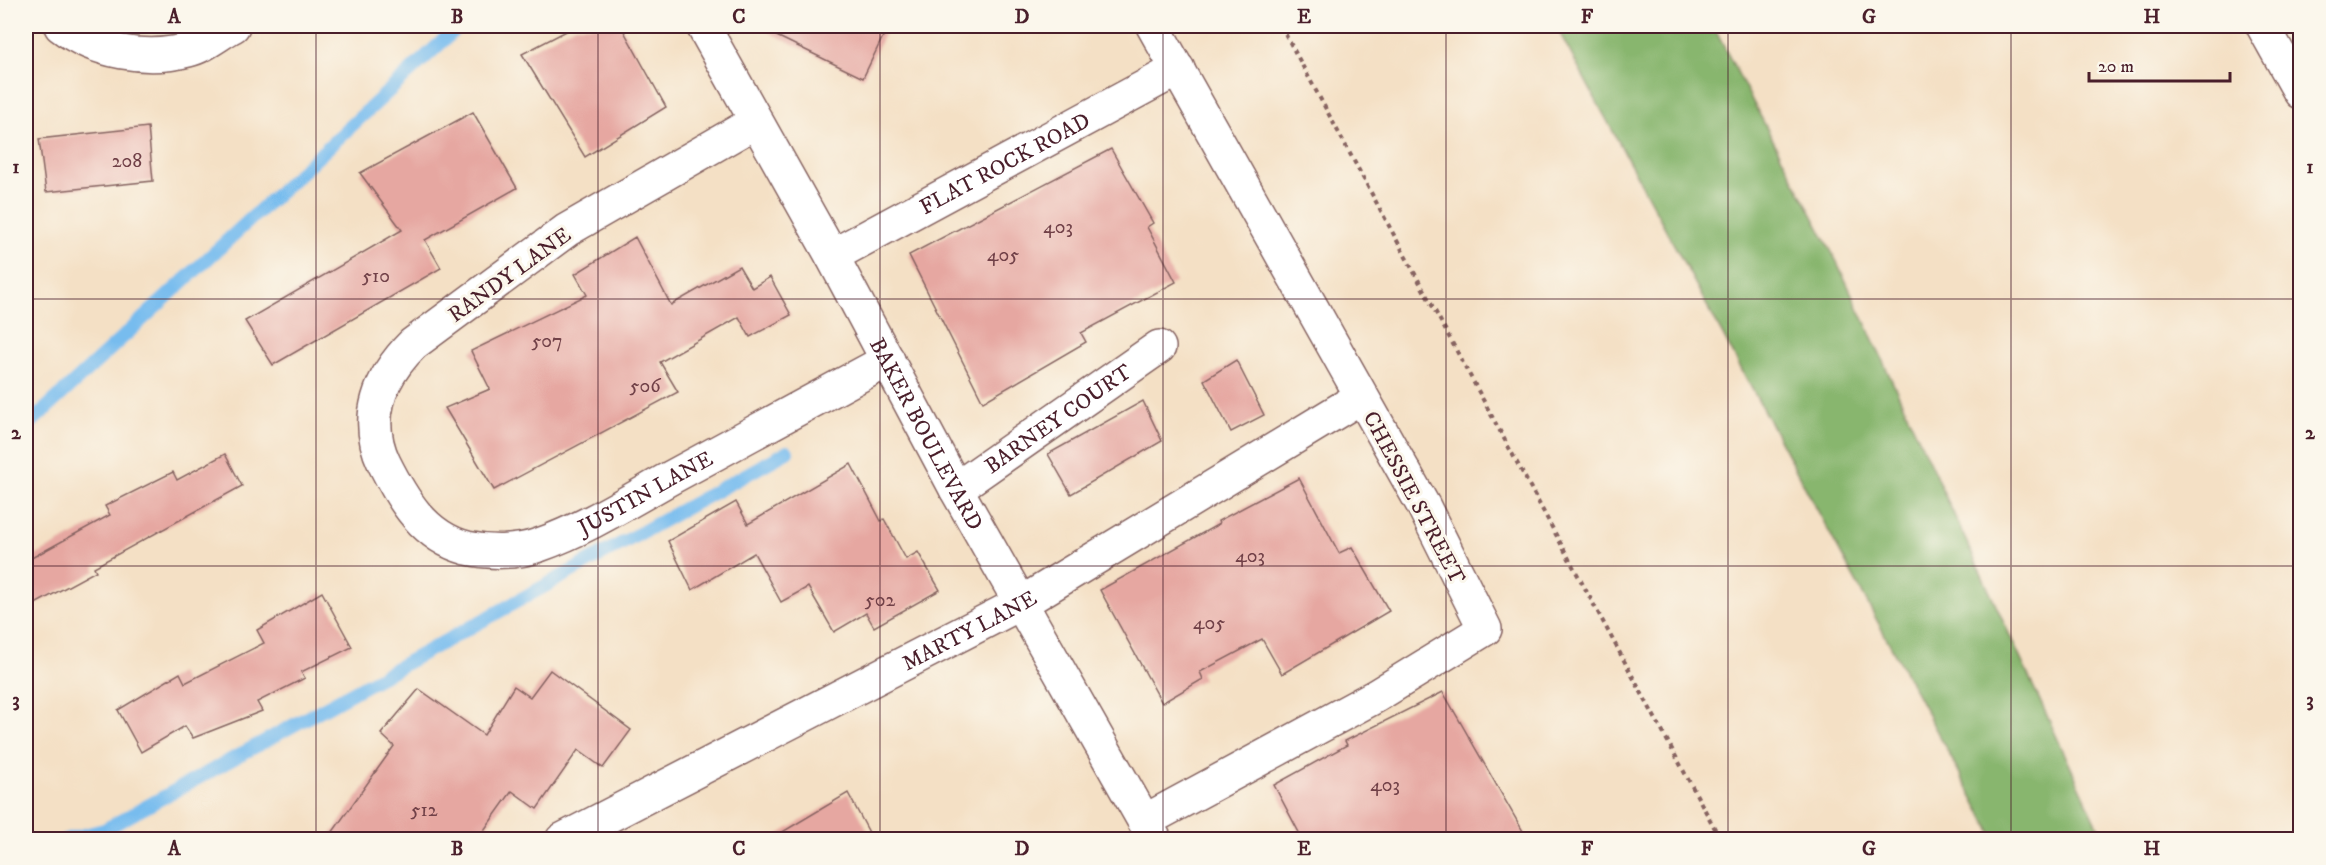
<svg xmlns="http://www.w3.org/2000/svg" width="2326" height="865" viewBox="0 0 2326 865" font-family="'IM FELL DW Pica',serif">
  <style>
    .forest { fill: #88b66e; stroke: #696a4c; stroke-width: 1.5 }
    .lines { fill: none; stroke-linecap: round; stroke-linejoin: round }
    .stream { stroke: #77bcee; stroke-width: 14 }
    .building { fill: #e6a7a1 }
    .minor-casing { stroke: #866361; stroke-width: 36 }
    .path { stroke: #866361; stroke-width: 4; stroke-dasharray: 4.5 4.5; stroke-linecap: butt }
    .minor { stroke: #fff; stroke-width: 33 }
    .grid { fill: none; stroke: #4a1f2b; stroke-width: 1.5; stroke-opacity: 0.55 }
    .labels { text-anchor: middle; stroke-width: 6; stroke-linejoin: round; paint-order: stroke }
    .number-label { font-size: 20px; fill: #714148 }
    .street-label { font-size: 22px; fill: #4a1f2b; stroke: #fbf7ec }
    .neatline { fill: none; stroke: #4a1f2b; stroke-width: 2 }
    .grid-label { font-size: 20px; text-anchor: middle; font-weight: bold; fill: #4a1f2b }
  </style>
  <rect width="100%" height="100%" fill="#fbf7ec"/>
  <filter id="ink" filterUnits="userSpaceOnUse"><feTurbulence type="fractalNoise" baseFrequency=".0167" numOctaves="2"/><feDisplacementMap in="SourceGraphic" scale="12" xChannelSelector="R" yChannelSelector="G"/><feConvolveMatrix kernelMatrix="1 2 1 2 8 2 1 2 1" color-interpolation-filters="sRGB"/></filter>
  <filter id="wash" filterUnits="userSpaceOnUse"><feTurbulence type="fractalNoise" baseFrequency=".008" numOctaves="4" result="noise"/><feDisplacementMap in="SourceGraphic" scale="24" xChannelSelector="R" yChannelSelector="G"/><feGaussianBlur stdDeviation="1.35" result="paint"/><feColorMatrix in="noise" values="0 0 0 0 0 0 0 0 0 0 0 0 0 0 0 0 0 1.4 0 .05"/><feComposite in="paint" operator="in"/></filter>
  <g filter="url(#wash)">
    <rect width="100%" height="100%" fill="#f4e0c5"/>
    <path class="forest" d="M 1556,26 L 1713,26 L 1837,262 L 2104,839 L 1995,839 Z"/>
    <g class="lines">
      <g class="stream">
        <path d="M 26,427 L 459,26"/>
        <path d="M 65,840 L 104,830 L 787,452"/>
      </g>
    </g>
    <g id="blocks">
      <g class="building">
        <path d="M 576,26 L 621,26 L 666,107 L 585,157 L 522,54 Z"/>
        <path d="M 756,26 L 888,26 L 863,78 Z"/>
        <path d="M 473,112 L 517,188 L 425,240 L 441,268 L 273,365 L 245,321 L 402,230 L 360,173 Z"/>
        <path d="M 148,127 L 153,181 L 46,192 L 39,139 Z"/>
        <path d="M 1111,149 L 1153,223 L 1147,227 L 1176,282 L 1081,333 L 1086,342 L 983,402 L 909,255 Z"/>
        <path d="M 635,237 L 671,305 L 739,266 L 752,288 L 770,277 L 791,315 L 750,337 L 739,317 L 660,362 L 678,392 L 494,490 L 445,408 L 490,389 L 471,351 L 587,295 L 575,274 Z"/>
        <path d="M 1236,360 L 1264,415 L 1231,432 L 1204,380 Z"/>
        <path d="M 1143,401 L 1162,441 L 1071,494 L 1048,454 Z"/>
        <path d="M 225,454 L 242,486 L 94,567 L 96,571 L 26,609 L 26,561 L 110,515 L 105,506 L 173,472 L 177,480 Z"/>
        <path d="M 851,464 L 881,521 L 884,519 L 906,559 L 918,552 L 940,590 L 874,627 L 866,613 L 834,632 L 808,587 L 781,602 L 754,553 L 692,590 L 668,541 L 736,502 L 748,524 Z"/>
        <path d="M 1299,478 L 1339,553 L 1352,547 L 1389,611 L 1282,674 L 1262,639 L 1200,672 L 1203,679 L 1162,703 L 1100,590 L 1219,524 L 1218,521 Z"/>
        <path d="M 322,592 L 352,647 L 301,672 L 305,678 L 257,702 L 262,711 L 193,738 L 185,726 L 141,752 L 118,710 L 180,673 L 185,683 L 264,643 L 257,630 Z"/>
        <path d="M 550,670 L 631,730 L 603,768 L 578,750 L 537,809 L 512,791 L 477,840 L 327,840 L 394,746 L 381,734 L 419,689 L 484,735 L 514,686 L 530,697 Z"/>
        <path d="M 1443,692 L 1528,840 L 1303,840 L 1274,785 L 1347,745 L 1345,741 Z"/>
        <path d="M 848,793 L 873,840 L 769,840 Z"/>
      </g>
    </g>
  </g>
  <g filter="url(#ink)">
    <use href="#blocks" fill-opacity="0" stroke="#866361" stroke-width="1.5"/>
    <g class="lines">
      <g class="minor-casing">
        <g id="minor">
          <path d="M 61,26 C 95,52 146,61 188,50 C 203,47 219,33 233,26"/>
          <path id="s1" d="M 703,26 L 832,256 L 956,489 L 1155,840"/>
          <path d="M 2263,26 L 2300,92"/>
          <path id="s2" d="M 755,122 L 567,230 L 413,344 C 380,377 363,418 384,463 C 402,499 424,537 467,548 C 489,553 517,553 539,545 C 585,529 629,501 672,477 C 744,438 816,399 888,360"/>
          <path id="s3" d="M 832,256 L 1178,69"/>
          <path id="s4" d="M 956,489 L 1159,347"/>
          <path d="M 1145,821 L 1376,696 L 1485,629 L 1423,505 L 1153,26"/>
          <path id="s5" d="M 562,840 L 1023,602 L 1361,397"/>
        </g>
      </g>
      <path class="path" d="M 1281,26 L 1721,840"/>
      <use href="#minor" class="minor"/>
    </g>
  </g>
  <path class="grid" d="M 316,26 L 316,840M 598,26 L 598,840M 880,26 L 880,840M 1163,26 L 1163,840M 1446,26 L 1446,840M 1728,26 L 1728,840M 2011,26 L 2011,840M 26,299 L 2300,299M 26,566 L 2300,566"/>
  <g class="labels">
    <g class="number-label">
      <text x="127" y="167">208</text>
      <text x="1058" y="233">403</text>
      <text x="1003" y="261">405</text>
      <text x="376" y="282">510</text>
      <text x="547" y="347">507</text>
      <text x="645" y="392">506</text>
      <text x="1250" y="562">403</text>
      <text x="880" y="606">502</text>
      <text x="1209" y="629">405</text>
      <text x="1385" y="791">403</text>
      <text x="424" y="816">512</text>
    </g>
    <g class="street-label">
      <text dy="8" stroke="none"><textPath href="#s3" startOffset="196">FLAT ROCK ROAD</textPath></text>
      <text transform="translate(509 274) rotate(-36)" y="8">RANDY LANE</text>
      <text dy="8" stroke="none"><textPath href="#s4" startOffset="124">BARNEY COURT</textPath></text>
      <text dy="8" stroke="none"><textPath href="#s1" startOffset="465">BAKER BOULEVARD</textPath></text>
      <text dy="8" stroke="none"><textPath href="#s2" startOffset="854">JUSTIN LANE</textPath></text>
      <text transform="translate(1415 497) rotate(62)" y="8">CHESSIE STREET</text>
      <text dy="8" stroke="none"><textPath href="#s5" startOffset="458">MARTY LANE</textPath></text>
    </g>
  </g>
  <rect width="2326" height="865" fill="none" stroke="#fbf7ec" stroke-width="66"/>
  <path d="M2089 72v9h141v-9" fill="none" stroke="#4a1f2b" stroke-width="3"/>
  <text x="2098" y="72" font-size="18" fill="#4a1f2b" stroke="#fbf7ec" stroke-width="4.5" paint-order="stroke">20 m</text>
  <rect x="33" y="33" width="2260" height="799" class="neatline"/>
  <g class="grid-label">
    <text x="174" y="23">A</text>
    <text x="457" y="23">B</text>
    <text x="739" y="23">C</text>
    <text x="1022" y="23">D</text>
    <text x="1304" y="23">E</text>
    <text x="1587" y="23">F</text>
    <text x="1869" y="23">G</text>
    <text x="2152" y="23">H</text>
    <text x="16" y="173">1</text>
    <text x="2310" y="173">1</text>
    <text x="16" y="439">2</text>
    <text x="2310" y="439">2</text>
    <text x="16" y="706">3</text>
    <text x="2310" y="706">3</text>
    <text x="174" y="855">A</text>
    <text x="457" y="855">B</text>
    <text x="739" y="855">C</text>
    <text x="1022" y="855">D</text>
    <text x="1304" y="855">E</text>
    <text x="1587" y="855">F</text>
    <text x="1869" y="855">G</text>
    <text x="2152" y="855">H</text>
  </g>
</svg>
